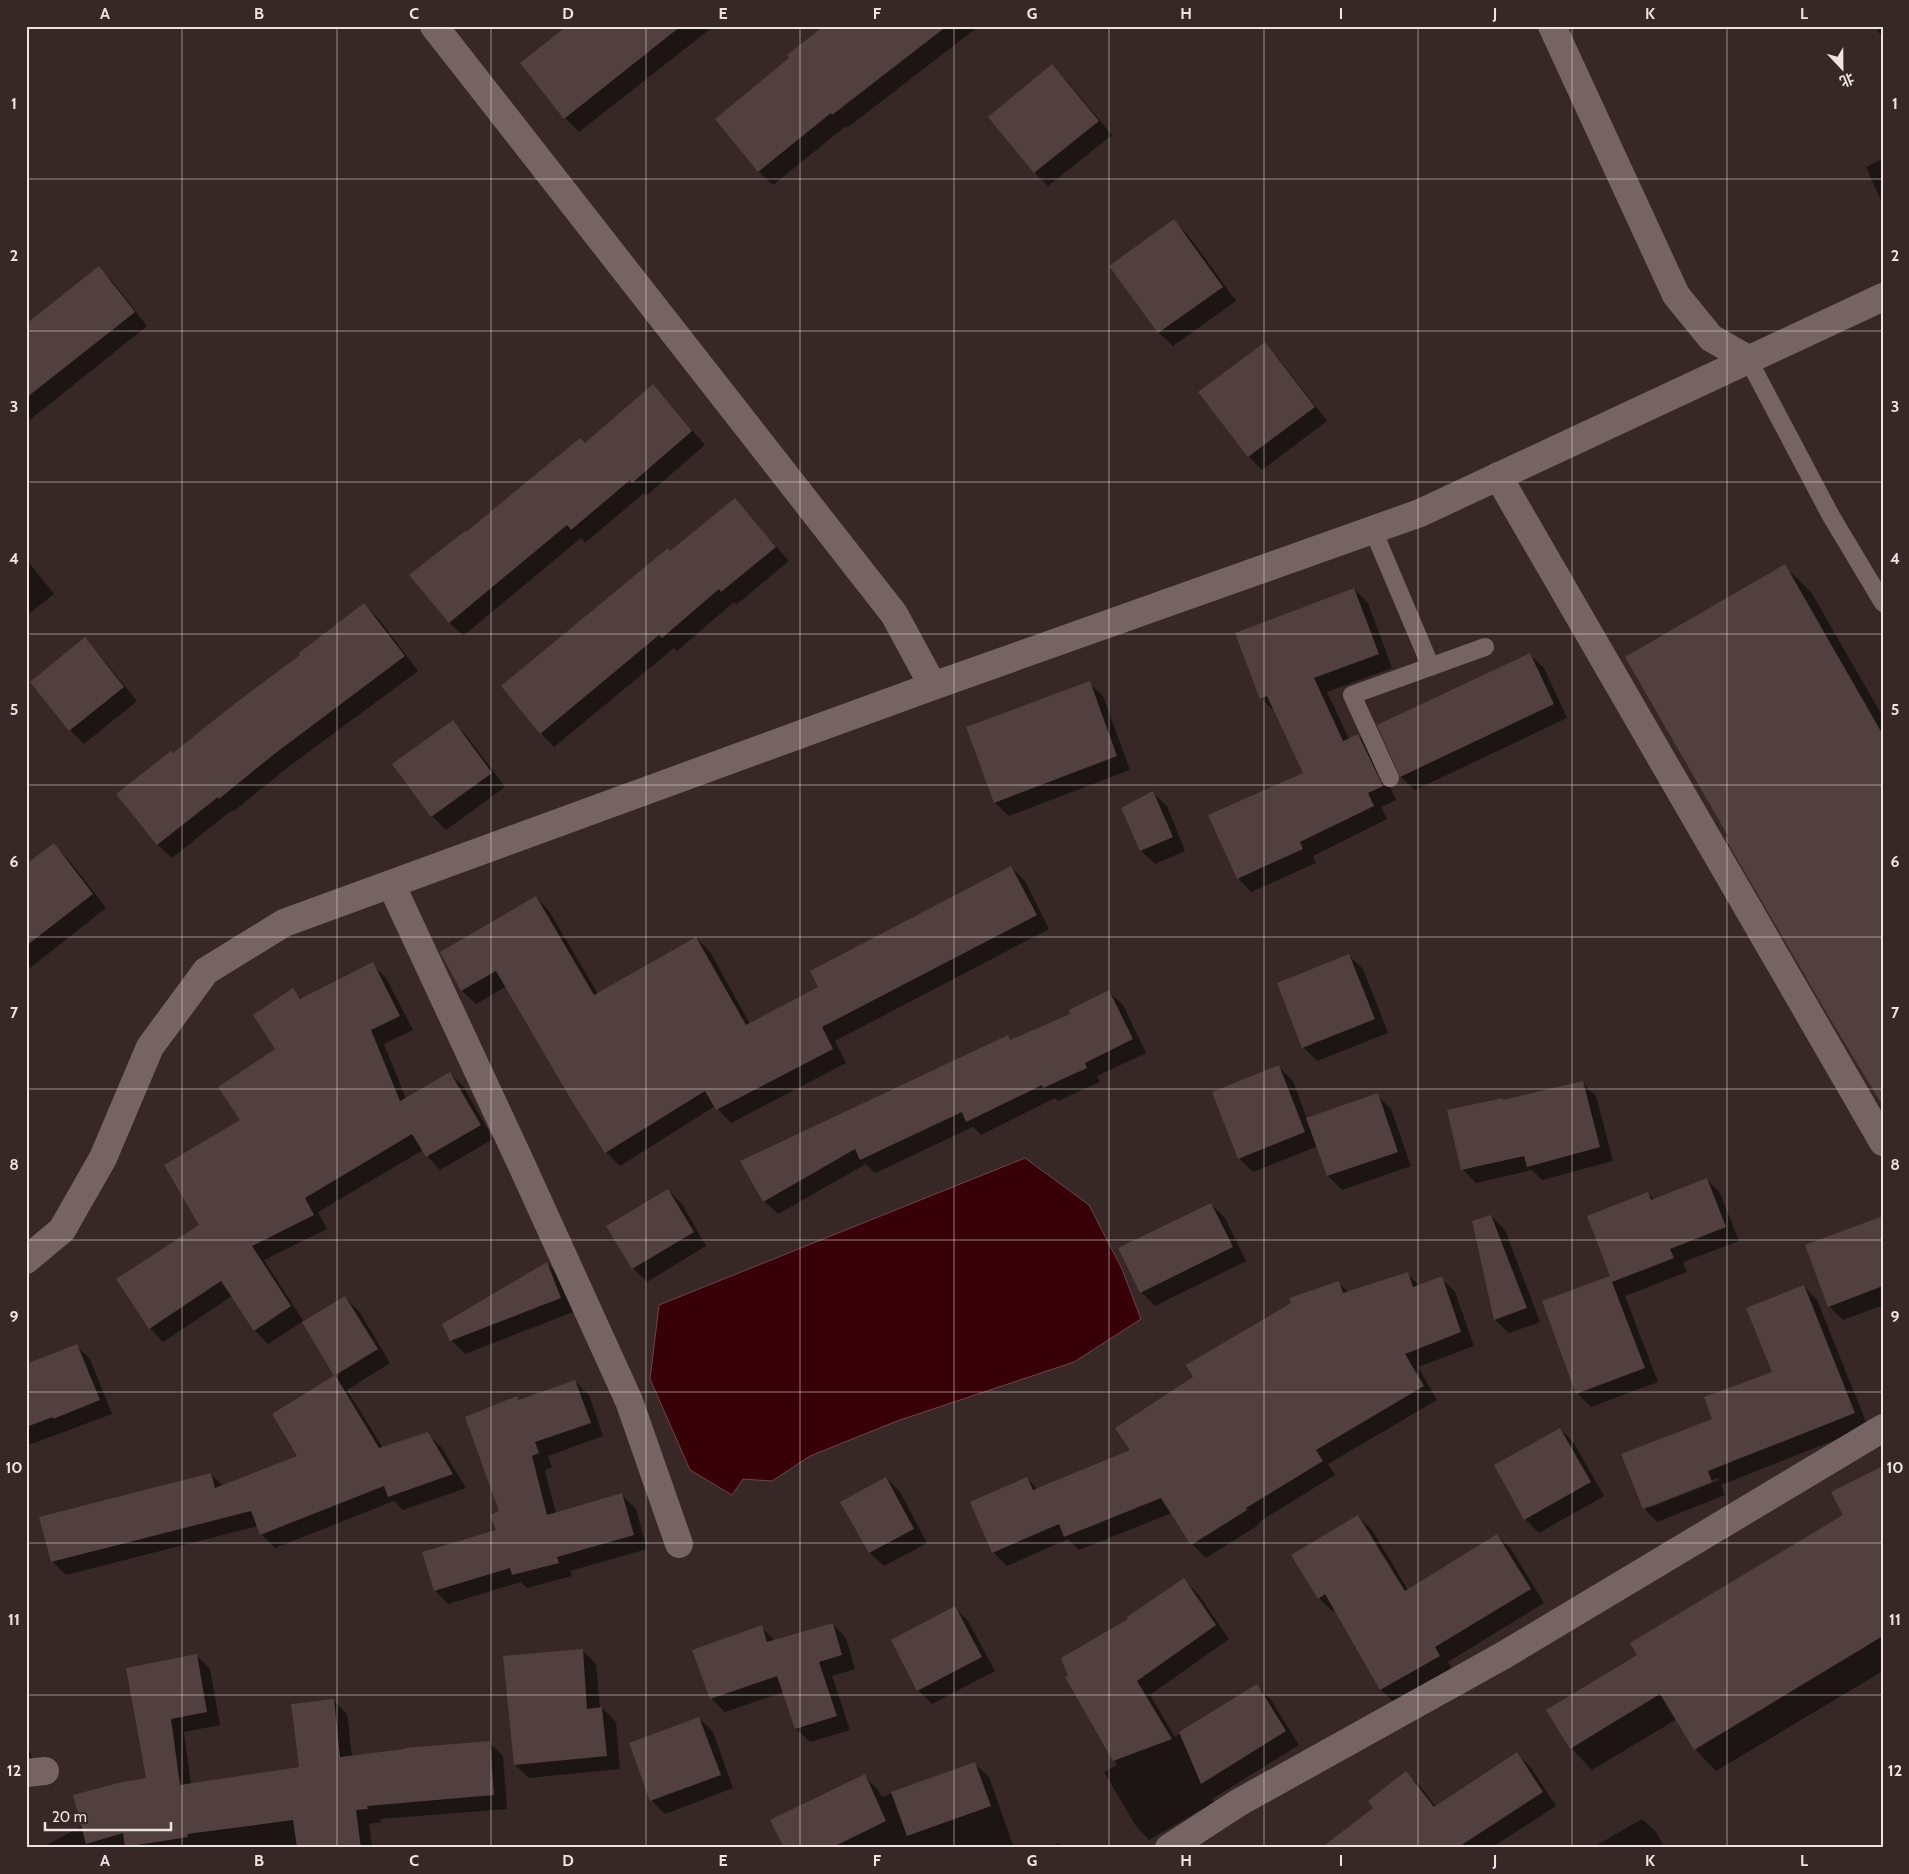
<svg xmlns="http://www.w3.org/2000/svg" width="1909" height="1874" viewBox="0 0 1909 1874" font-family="Cabin,'Noto Sans SC',sans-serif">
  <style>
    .water { fill: #380007; stroke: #6f4449 }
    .shadow { fill: #0007; fill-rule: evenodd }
    .building { fill: #51403f }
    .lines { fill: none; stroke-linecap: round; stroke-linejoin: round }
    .service { stroke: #766363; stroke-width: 18 }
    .minor { stroke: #766363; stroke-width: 28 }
    .tertiary { stroke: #766363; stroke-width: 28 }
    .grid { fill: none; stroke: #eee3e2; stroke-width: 1; stroke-opacity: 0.55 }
    .neatline { fill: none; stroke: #eee3e2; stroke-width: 2 }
    .grid-label { font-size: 16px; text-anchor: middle; font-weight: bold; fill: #eee3e2 }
  </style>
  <rect width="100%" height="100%" fill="#372727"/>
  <path class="water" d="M 1025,1158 L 1089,1205 L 1122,1269 L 1141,1319 L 1074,1362 L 897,1421 L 810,1456 L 772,1481 L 743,1479 L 732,1495 L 690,1470 L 650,1379 L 659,1305 Z"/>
  <g class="shadow">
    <path d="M 569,26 L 714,26 L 579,132 L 565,118 L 522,63 Z"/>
    <path d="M 827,26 L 979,26 L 847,128 L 846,126 L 773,185 L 759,172 L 717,119 L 791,58 Z"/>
    <path d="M 1876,26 L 1883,26 L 1883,36 L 1878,32 Z"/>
    <path d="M 1052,66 L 1066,80 L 1112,135 L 1048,186 L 1035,173 L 990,117 Z"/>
    <path d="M 1883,159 L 1883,205 L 1866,167 Z"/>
    <path d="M 1174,221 L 1188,235 L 1236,301 L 1173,346 L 1159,333 L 1111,266 Z"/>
    <path d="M 99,268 L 113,282 L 147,326 L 26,423 L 26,320 L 30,322 Z"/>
    <path d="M 1265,344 L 1278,358 L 1327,421 L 1262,470 L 1249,457 L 1200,393 Z"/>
    <path d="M 653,386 L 705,445 L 646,496 L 644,493 L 585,543 L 581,538 L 463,636 L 449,622 L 585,445 Z"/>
    <path d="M 735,500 L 789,561 L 736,605 L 734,602 L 677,651 L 674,648 L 554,747 L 541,733 L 671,553 Z"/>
    <path d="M 26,559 L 54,594 L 26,616 Z"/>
    <path d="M 1784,566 L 1811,592 L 1883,717 L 1883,1105 Z"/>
    <path d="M 1354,589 L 1368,603 L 1392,668 L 1327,692 L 1349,739 L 1358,735 L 1372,749 L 1396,800 L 1381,807 L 1387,819 L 1313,856 L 1316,863 L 1251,892 L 1238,878 L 1305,774 L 1275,712 L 1261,698 Z"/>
    <path d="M 364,604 L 378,618 L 418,671 L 287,768 L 234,811 L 232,810 L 172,858 L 158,845 L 118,794 L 173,755 L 302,655 Z"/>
    <path d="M 85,639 L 98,653 L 137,701 L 84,744 L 70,730 L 31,682 Z"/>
    <path d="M 1530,655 L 1544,668 L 1567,718 L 1415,790 L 1401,777 L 1379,725 Z"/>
    <path d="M 1089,683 L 1103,696 L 1130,770 L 1009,816 L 995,803 L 967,728 Z"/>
    <path d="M 453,722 L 466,735 L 505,787 L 446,830 L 432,816 Z"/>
    <path d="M 1153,793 L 1167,806 L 1185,851 L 1155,864 L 1141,851 Z"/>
    <path d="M 54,845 L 68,859 L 106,908 L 26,971 L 26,866 Z"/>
    <path d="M 1011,867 L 1025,881 L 1049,929 L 835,1041 L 846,1063 L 731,1123 L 715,1106 L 620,1166 L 606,1152 L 574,1102 L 507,986 L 476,1004 L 462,991 L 441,952 L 536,897 L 549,911 L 598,994 L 696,938 L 710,952 L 750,1024 L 820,988 Z"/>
    <path d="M 1349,956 L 1363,969 L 1388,1033 L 1317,1061 L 1303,1047 Z"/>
    <path d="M 372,964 L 386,978 L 413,1030 L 384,1044 L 406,1099 L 450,1074 L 464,1087 L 493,1139 L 440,1170 L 427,1156 L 423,1150 L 318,1212 L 327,1229 L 264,1260 L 304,1322 L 345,1298 L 359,1311 L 390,1363 L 347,1390 L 383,1448 L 427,1433 L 441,1447 L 466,1488 L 403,1510 L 394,1501 L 275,1548 L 261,1534 L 258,1526 L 66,1575 L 52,1561 L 211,1474 L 223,1486 L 299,1457 L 273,1414 L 336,1376 L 303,1321 L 268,1344 L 255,1331 L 232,1296 L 163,1342 L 150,1328 L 201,1225 L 242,1121 L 277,1049 L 292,990 L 302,999 Z"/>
    <path d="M 1109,992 L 1123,1005 L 1146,1053 L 1097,1076 L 1100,1082 L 1058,1101 L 1055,1098 L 981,1135 L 973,1127 L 875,1173 L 866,1164 L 778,1214 L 764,1201 L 1007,1037 L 1011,1040 L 1072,1015 Z"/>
    <path d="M 1279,1067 L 1293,1081 L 1307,1119 L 1377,1095 L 1391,1109 L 1411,1166 L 1342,1190 L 1328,1176 L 1318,1146 L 1253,1172 L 1239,1158 Z"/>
    <path d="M 1582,1082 L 1596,1096 L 1613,1161 L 1542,1180 L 1532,1170 L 1476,1183 L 1462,1169 L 1502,1099 L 1504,1101 Z"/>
    <path d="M 1707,1179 L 1720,1193 L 1739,1241 L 1683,1262 L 1687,1272 L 1625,1296 L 1658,1382 L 1591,1407 L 1577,1393 L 1612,1276 L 1648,1193 L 1654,1200 Z"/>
    <path d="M 668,1190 L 682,1204 L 706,1246 L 647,1282 L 633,1268 Z"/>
    <path d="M 1211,1204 L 1225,1218 L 1246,1261 L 1155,1306 L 1141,1292 Z"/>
    <path d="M 1491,1216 L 1505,1230 L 1540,1322 L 1509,1333 L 1495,1320 L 1473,1222 Z"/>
    <path d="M 1883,1223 L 1883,1305 L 1843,1320 L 1829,1306 Z"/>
    <path d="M 547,1263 L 560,1277 L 573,1312 L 465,1354 L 451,1340 Z"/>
    <path d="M 1407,1273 L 1420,1286 L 1441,1278 L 1455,1292 L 1474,1346 L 1418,1367 L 1437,1400 L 1328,1464 L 1335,1475 L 1259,1522 L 1260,1524 L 1206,1558 L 1192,1544 L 1172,1513 L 1079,1550 L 1068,1539 L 1007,1566 L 993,1552 L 1027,1478 L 1037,1489 L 1132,1451 L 1339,1283 L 1348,1292 Z"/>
    <path d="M 1804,1286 L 1817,1300 L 1868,1427 L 1721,1485 L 1725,1495 L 1657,1522 L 1644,1508 L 1713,1420 L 1773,1373 ZM 1718,1478 L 1719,1480 L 1649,1508 L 1649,1505 Z"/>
    <path d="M 76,1346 L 90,1359 L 112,1414 L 26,1446 L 26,1366 Z"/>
    <path d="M 575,1381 L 589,1395 L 603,1436 L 548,1456 L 552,1467 L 545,1470 L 556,1514 L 622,1495 L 636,1509 L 647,1549 L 570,1571 L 572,1576 L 527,1588 L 521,1582 L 448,1604 L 435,1590 L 498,1531 L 517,1397 L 520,1401 Z"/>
    <path d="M 1560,1429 L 1574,1443 L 1604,1496 L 1539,1533 L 1525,1519 Z"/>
    <path d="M 1883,1467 L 1883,1671 L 1716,1771 L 1695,1749 L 1677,1719 L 1592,1770 L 1571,1748 L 1639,1655 L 1845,1516 Z"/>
    <path d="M 886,1478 L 900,1492 L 927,1543 L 884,1566 L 870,1553 L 842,1502 Z"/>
    <path d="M 1358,1516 L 1372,1530 L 1408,1590 L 1497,1535 L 1511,1549 L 1544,1603 L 1448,1662 L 1453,1670 L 1395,1703 L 1381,1690 L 1335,1610 L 1333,1612 L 1319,1598 Z"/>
    <path d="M 1184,1580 L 1198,1594 L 1229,1639 L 1150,1695 L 1175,1737 L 1257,1686 L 1271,1700 L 1299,1745 L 1212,1799 L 1214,1802 L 1149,1840 L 1136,1826 L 1104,1772 L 1117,1765 L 1067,1678 L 1130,1620 Z"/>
    <path d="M 955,1608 L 968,1621 L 995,1671 L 932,1704 L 918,1690 Z"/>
    <path d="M 833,1624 L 846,1638 L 855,1669 L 832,1676 L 850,1730 L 810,1742 L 796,1729 L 784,1692 L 725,1712 L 711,1698 L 761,1627 L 775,1641 Z"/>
    <path d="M 582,1650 L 596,1664 L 600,1709 L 602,1708 L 616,1722 L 620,1769 L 529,1778 L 515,1765 Z"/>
    <path d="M 196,1655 L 210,1669 L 220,1725 L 184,1732 L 191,1784 L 300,1768 L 333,1700 L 347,1714 L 352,1757 L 489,1742 L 503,1756 L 507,1809 L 380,1819 L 381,1822 L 369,1824 L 372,1848 L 41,1848 L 82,1826 L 148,1779 L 128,1669 Z"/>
    <path d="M 699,1718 L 713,1732 L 733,1788 L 665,1814 L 651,1800 Z"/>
    <path d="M 26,1739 L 36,1772 L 26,1775 Z"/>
    <path d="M 1517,1754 L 1531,1768 L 1556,1806 L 1491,1848 L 1323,1848 L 1374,1808 L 1406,1773 L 1420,1786 L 1436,1807 Z"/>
    <path d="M 975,1764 L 989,1777 L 1014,1848 L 785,1848 L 864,1776 L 878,1790 L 882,1797 Z"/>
    <path d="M 1642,1819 L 1656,1832 L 1665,1848 L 1592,1848 Z"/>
    <path d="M 1058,1843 L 1062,1848 L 1048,1848 Z"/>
  </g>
  <g class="building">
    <path d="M 567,26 L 681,26 L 564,119 L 520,63 Z"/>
    <path d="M 824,26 L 947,26 L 832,115 L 831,113 L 758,172 L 715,119 L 789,58 L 787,55 Z"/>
    <path d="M 1052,64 L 1099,121 L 1034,173 L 988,117 Z"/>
    <path d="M 1174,219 L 1223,287 L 1158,333 L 1109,266 Z"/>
    <path d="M 99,266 L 135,312 L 26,398 L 26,324 Z"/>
    <path d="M 1265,342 L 1315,407 L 1248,457 L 1198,392 Z"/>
    <path d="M 653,384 L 692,431 L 632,483 L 630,480 L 571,530 L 567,525 L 449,623 L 409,575 L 465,531 L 466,532 L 580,438 L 585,443 Z"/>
    <path d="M 735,498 L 776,547 L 721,592 L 719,589 L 662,638 L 659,635 L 540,734 L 501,686 L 668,548 L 670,551 Z"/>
    <path d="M 1785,564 L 1883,735 L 1883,1106 L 1829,1017 L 1725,838 L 1728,836 L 1625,657 Z"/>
    <path d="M 1354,588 L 1379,654 L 1314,678 L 1343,741 L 1358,734 L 1383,786 L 1368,793 L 1374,806 L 1300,842 L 1303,849 L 1237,879 L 1208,815 L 1303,773 L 1267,696 L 1260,699 L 1235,633 Z"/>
    <path d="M 364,603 L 405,656 L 273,755 L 219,799 L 218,797 L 157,845 L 116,794 L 171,751 L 173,753 L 233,705 L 300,655 L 299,653 Z"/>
    <path d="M 85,637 L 124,687 L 69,731 L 30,682 Z"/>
    <path d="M 1530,653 L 1554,704 L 1400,777 L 1377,725 Z"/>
    <path d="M 1090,681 L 1117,756 L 994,803 L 966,727 Z"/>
    <path d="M 453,720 L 492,773 L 431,817 L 392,764 Z"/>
    <path d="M 1153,791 L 1173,837 L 1140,851 L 1121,808 Z"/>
    <path d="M 54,843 L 93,894 L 26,946 L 26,864 Z"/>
    <path d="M 1011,866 L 1037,915 L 822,1027 L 833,1049 L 716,1110 L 705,1091 L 605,1153 L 573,1103 L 496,971 L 461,991 L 440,952 L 536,896 L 594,995 L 696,937 L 746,1025 L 818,987 L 810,971 Z"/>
    <path d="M 1349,954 L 1375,1019 L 1302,1048 L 1277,983 Z"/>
    <path d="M 373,962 L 400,1016 L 371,1030 L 400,1101 L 450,1072 L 481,1125 L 426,1157 L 412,1134 L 305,1198 L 314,1215 L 252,1246 L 291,1306 L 254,1331 L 221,1281 L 149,1329 L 116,1279 L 199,1225 L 164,1165 L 240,1120 L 218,1087 L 275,1049 L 253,1015 L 293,988 L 300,999 Z"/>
    <path d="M 1109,990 L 1133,1039 L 1085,1063 L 1087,1068 L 1043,1088 L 1042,1085 L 966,1122 L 962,1112 L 860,1160 L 855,1149 L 763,1202 L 740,1161 L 1008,1035 L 1010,1040 L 1070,1014 L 1069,1010 Z"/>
    <path d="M 1279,1065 L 1305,1132 L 1238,1159 L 1212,1092 Z"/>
    <path d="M 1583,1081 L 1600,1147 L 1527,1167 L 1524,1156 L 1461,1170 L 1447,1110 L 1503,1098 L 1503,1100 Z"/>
    <path d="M 1378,1093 L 1398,1152 L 1327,1176 L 1306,1118 Z"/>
    <path d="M 1707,1178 L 1726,1227 L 1670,1249 L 1674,1258 L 1612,1282 L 1645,1368 L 1576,1394 L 1542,1301 L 1610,1276 L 1587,1216 L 1648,1192 L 1651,1200 Z"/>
    <path d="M 668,1189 L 694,1232 L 632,1269 L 606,1226 Z"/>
    <path d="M 1211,1203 L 1233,1247 L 1140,1293 L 1118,1248 Z"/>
    <path d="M 1491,1215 L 1527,1308 L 1494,1320 L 1472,1221 Z"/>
    <path d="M 1883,1216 L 1883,1286 L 1828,1307 L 1805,1245 Z"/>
    <path d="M 547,1262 L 561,1298 L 450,1341 L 442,1324 Z"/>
    <path d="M 1408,1272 L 1413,1287 L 1442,1276 L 1461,1332 L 1405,1354 L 1424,1386 L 1316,1450 L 1323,1461 L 1246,1508 L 1247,1510 L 1191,1545 L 1161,1498 L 1064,1537 L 1059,1524 L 992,1553 L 970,1502 L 1027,1477 L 1033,1490 L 1130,1450 L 1115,1428 L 1193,1377 L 1186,1365 L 1291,1303 L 1289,1298 L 1339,1281 L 1343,1293 Z"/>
    <path d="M 1804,1285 L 1855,1413 L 1708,1471 L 1712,1482 L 1643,1509 L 1621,1454 L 1712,1419 L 1704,1397 L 1772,1372 L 1746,1308 Z"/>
    <path d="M 345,1296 L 378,1349 L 334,1376 L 302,1322 Z"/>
    <path d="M 77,1344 L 100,1400 L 53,1419 L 53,1417 L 26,1427 L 26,1364 Z"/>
    <path d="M 335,1375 L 379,1448 L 428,1432 L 453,1474 L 388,1497 L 384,1486 L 260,1535 L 251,1511 L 51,1562 L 39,1517 L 211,1473 L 215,1488 L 297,1456 L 272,1414 Z"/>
    <path d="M 575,1380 L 591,1423 L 535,1442 L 539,1453 L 532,1456 L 547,1515 L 622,1493 L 634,1535 L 557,1557 L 559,1563 L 512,1575 L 510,1568 L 434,1591 L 422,1552 L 496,1530 L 490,1515 L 499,1511 L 465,1417 L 517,1396 L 519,1400 Z"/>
    <path d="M 1560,1428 L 1591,1482 L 1524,1520 L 1494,1465 Z"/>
    <path d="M 1883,1466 L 1883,1636 L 1694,1750 L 1660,1694 L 1570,1749 L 1546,1710 L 1637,1655 L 1630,1643 L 1843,1515 L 1831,1492 Z"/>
    <path d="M 886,1477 L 914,1529 L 869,1553 L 840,1502 Z"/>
    <path d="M 1358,1515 L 1405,1591 L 1497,1534 L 1531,1589 L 1435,1647 L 1440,1656 L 1380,1690 L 1325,1594 L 1318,1599 L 1291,1555 Z"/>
    <path d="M 1184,1578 L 1216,1625 L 1137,1681 L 1172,1739 L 1113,1761 L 1065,1677 L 1068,1676 L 1061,1658 L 1128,1619 L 1127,1617 Z"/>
    <path d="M 955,1606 L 982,1657 L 917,1691 L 891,1640 Z"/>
    <path d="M 833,1623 L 842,1655 L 819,1662 L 837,1716 L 795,1729 L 777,1676 L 710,1699 L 692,1650 L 762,1625 L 767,1642 Z"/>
    <path d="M 583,1649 L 587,1709 L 602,1707 L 607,1756 L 514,1765 L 503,1656 Z"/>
    <path d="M 197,1654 L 207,1712 L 171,1719 L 180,1785 L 299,1767 L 291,1704 L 334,1699 L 340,1757 L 405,1749 L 405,1748 L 490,1741 L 494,1795 L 367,1806 L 368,1809 L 356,1810 L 361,1848 L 297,1848 L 293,1820 L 187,1834 L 188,1837 L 125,1847 L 123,1833 L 86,1844 L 73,1795 L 122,1782 L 146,1778 L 126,1668 Z"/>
    <path d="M 1257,1684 L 1286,1731 L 1201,1784 L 1179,1732 Z"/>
    <path d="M 699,1717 L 721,1775 L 650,1801 L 629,1743 Z"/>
    <path d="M 1517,1752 L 1543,1792 L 1457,1848 L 1321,1848 L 1373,1808 L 1368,1801 L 1406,1771 L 1434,1807 Z"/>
    <path d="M 975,1762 L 991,1806 L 907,1836 L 891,1792 Z"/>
    <path d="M 865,1774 L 886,1821 L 831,1848 L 784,1848 L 770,1820 Z"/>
  </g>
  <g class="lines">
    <g class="service">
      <path d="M 1748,359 L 1831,516 L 1883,603"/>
      <path d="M 1373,530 L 1431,667"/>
      <path d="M 1390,778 L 1352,695 L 1485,647"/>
    </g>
    <g class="minor">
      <path d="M 434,26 L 894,614 L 933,686"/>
      <path d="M 1552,26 L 1676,295 L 1711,338 L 1748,359"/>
      <path d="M 1498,476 L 1883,1142"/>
      <path d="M 391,884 L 518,1157 L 629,1401 L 679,1544"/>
      <path d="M 26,1773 L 45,1771"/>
      <path d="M 1169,1848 L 1238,1803 L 1504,1655 L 1883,1428"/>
    </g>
    <path class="tertiary" d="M 26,1260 L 62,1230 L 103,1158 L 150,1047 L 206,971 L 284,923 L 933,686 L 1420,513 L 1883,297"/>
  </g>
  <path class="grid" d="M 182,26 L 182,1848M 337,26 L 337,1848M 491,26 L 491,1848M 646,26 L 646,1848M 800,26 L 800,1848M 954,26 L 954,1848M 1109,26 L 1109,1848M 1264,26 L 1264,1848M 1418,26 L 1418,1848M 1572,26 L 1572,1848M 1727,26 L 1727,1848M 26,179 L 1883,179M 26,331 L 1883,331M 26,482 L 1883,482M 26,634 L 1883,634M 26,785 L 1883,785M 26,937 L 1883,937M 26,1089 L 1883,1089M 26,1240 L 1883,1240M 26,1392 L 1883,1392M 26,1543 L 1883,1543M 26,1695 L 1883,1695"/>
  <rect width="1909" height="1874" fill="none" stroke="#372727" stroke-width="55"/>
  <g transform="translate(1842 68) rotate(158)" stroke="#372727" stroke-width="4" paint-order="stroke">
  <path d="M0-4L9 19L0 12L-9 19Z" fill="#eee3e2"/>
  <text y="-8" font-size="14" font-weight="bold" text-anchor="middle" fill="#eee3e2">北</text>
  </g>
  <path d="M45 1822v8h126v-8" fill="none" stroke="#eee3e2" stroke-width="2.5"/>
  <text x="52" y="1822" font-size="15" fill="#eee3e2" stroke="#372727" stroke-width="4" paint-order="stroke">20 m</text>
  <rect x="28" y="28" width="1854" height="1818" class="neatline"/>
  <g class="grid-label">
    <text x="105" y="19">A</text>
    <text x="259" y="19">B</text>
    <text x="414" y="19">C</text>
    <text x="568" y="19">D</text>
    <text x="723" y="19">E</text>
    <text x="877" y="19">F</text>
    <text x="1032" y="19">G</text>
    <text x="1186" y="19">H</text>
    <text x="1341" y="19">I</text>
    <text x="1495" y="19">J</text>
    <text x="1650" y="19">K</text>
    <text x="1804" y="19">L</text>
    <text x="14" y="109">1</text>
    <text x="1895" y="109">1</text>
    <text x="14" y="261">2</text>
    <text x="1895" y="261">2</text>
    <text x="14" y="412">3</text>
    <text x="1895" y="412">3</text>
    <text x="14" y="564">4</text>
    <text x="1895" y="564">4</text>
    <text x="14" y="715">5</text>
    <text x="1895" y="715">5</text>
    <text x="14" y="867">6</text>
    <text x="1895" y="867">6</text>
    <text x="14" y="1018">7</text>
    <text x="1895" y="1018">7</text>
    <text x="14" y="1170">8</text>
    <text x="1895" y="1170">8</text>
    <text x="14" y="1322">9</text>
    <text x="1895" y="1322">9</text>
    <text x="14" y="1473">10</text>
    <text x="1895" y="1473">10</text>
    <text x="14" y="1625">11</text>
    <text x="1895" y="1625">11</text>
    <text x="14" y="1776">12</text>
    <text x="1895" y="1776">12</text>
    <text x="105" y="1866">A</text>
    <text x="259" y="1866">B</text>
    <text x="414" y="1866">C</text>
    <text x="568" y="1866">D</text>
    <text x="723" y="1866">E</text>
    <text x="877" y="1866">F</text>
    <text x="1032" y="1866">G</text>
    <text x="1186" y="1866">H</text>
    <text x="1341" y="1866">I</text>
    <text x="1495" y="1866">J</text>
    <text x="1650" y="1866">K</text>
    <text x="1804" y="1866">L</text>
  </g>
</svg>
